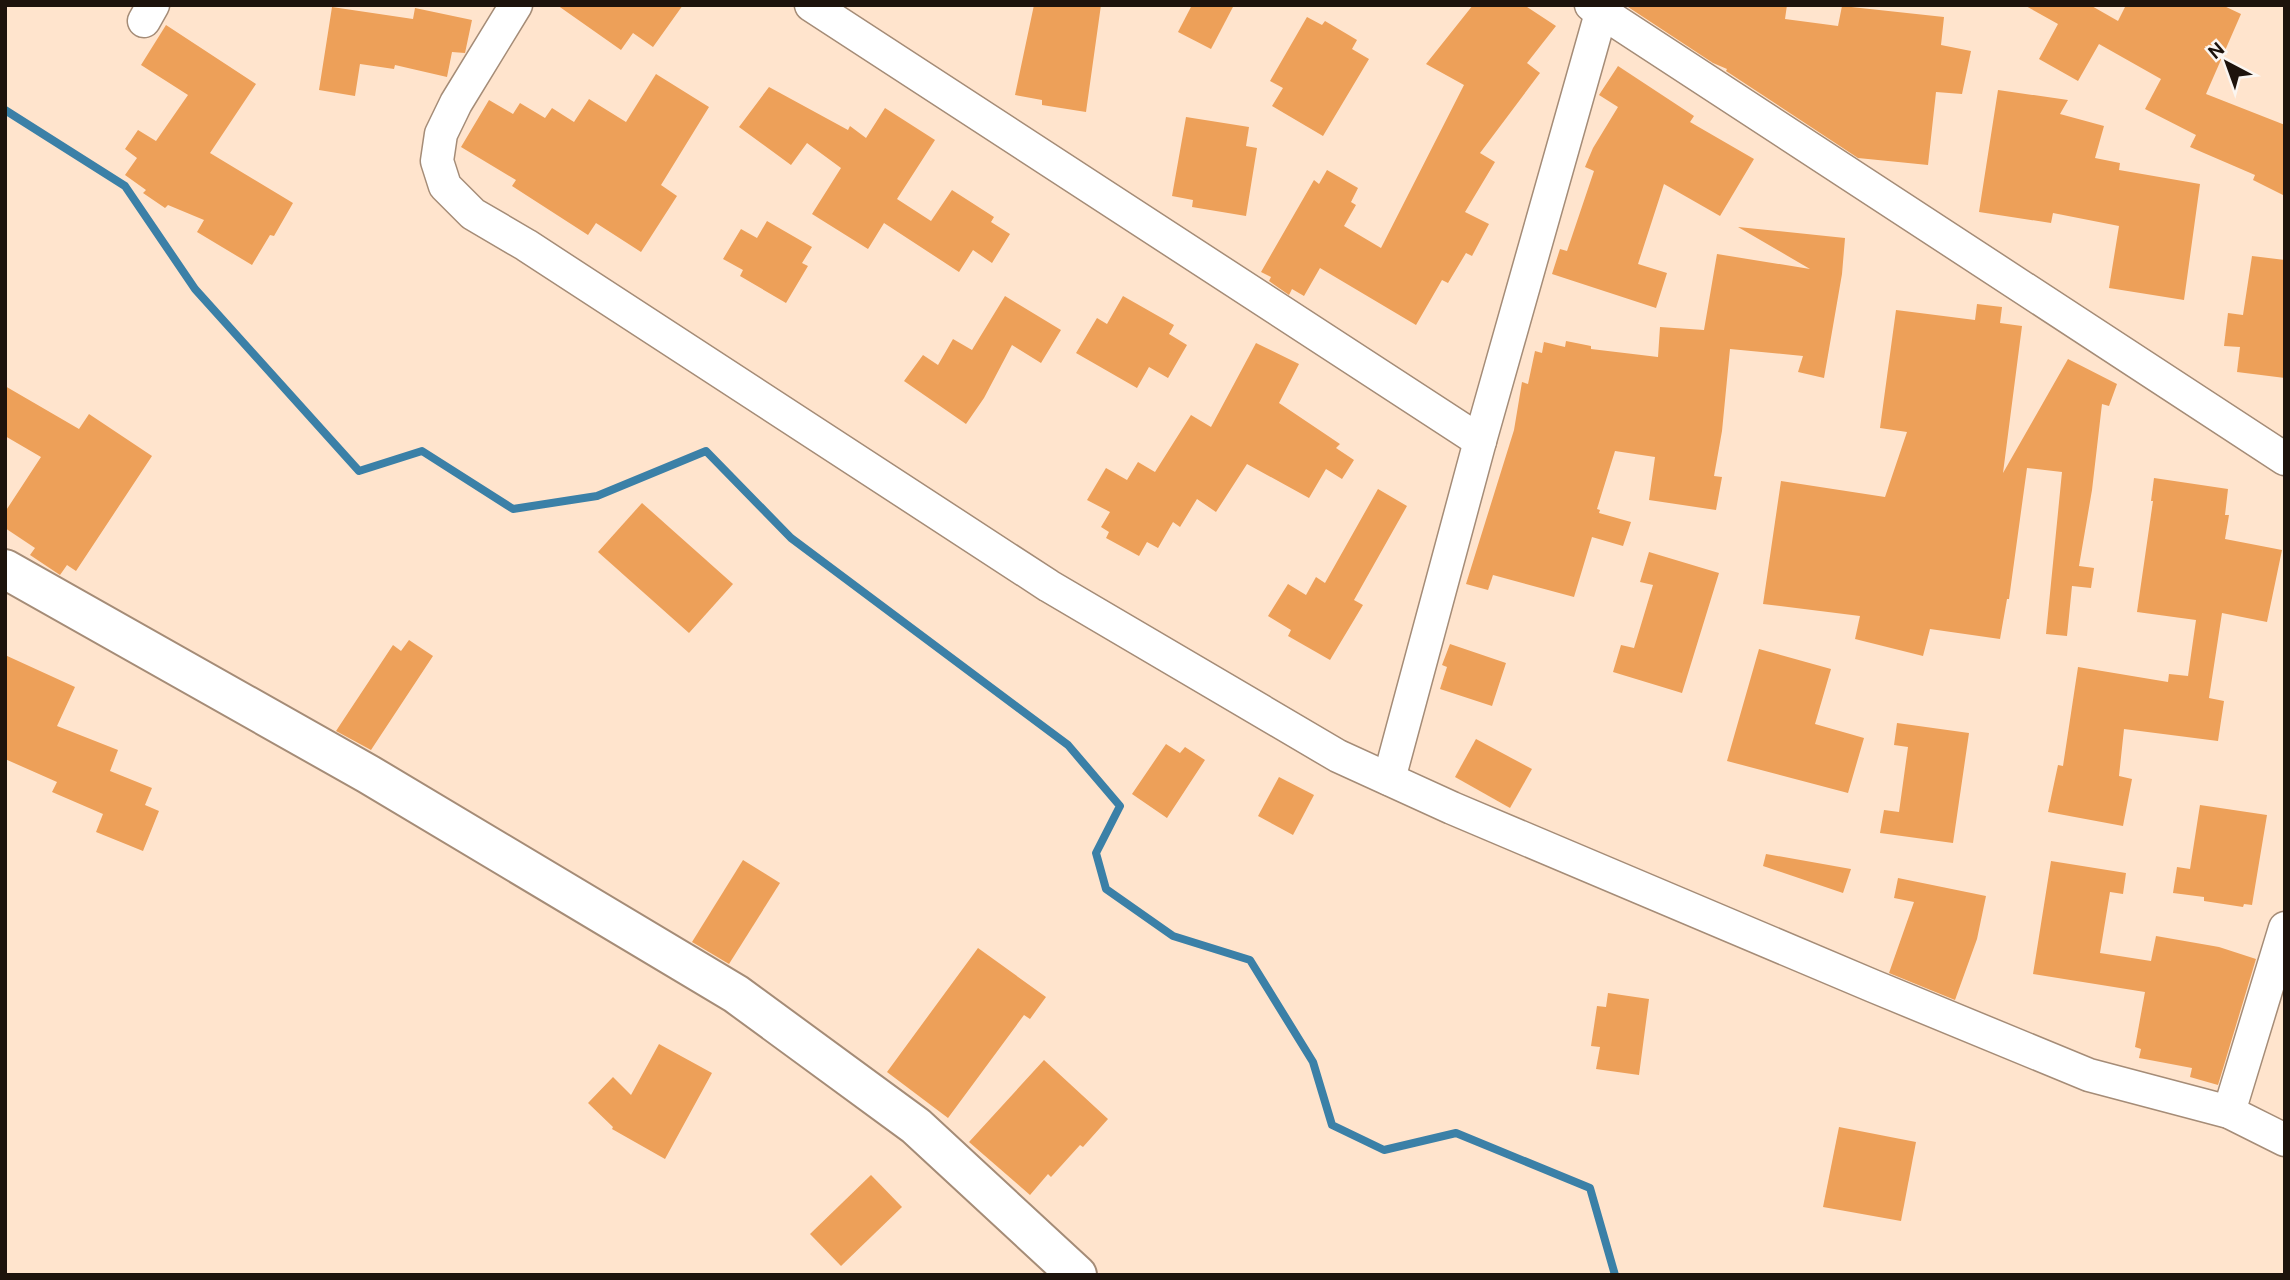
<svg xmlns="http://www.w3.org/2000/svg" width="2290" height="1280" viewBox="0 0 2290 1280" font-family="'DM Sans',sans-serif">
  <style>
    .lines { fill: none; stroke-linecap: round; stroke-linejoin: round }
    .stream { stroke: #3b80a7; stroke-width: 8 }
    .building { fill: #eda059 }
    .street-casing { stroke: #a58c77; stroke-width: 35 }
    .secondary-casing { stroke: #a58c77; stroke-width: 42 }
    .street { stroke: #fff; stroke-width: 32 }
    .secondary { stroke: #fff; stroke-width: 38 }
  </style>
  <rect width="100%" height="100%" fill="#ffe4cd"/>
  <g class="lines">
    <path class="stream" d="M 5,110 L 125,186 L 195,289 L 359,471 L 422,451 L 513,509 L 597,496 L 706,451 L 791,538 L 1068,745 L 1120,806 L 1096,853 L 1106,889 L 1173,936 L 1250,960 L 1313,1062 L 1332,1125 L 1384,1150 L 1456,1133 L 1590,1188 L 1615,1275"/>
  </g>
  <g class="building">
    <path d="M 557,5 L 683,5 L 653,47 L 633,33 L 621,50 Z"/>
    <path d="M 1034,5 L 1101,5 L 1086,112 L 1042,105 L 1042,100 L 1015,95 Z"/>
    <path d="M 1192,5 L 1234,5 L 1211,49 L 1178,32 Z"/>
    <path d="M 1473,5 L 1524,5 L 1556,26 L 1527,63 L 1540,73 L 1480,153 L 1495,162 L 1465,212 L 1489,224 L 1472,256 L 1466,253 L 1448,283 L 1442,280 L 1416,325 L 1320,268 L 1304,296 L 1292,289 L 1289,295 L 1269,281 L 1271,277 L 1261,272 L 1314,180 L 1319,184 L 1327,170 L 1358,188 L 1351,202 L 1356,205 L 1344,226 L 1381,248 L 1464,85 L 1426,64 Z"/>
    <path d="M 1625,5 L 1787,5 L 1785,19 L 1838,26 L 1842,6 L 1944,17 L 1941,45 L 1971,51 L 1962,94 L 1936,92 L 1928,165 L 1858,158 L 1726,71 L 1727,69 L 1713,63 Z"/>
    <path d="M 2024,5 L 2090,5 L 2118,21 L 2126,5 L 2222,5 L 2241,14 L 2206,94 L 2285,125 L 2285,196 L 2253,180 L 2255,175 L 2190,147 L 2196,135 L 2145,109 L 2161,79 L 2099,44 L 2078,81 L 2039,59 L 2058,24 Z"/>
    <path d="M 332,7 L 413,19 L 415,8 L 472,20 L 465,53 L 452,52 L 447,77 L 395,65 L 394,69 L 360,64 L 355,96 L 319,90 Z"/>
    <path d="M 1307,17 L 1322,25 L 1325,21 L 1357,40 L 1352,49 L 1369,59 L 1323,136 L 1272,106 L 1283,88 L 1270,81 Z"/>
    <path d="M 166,25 L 256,84 L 210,153 L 293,203 L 274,236 L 270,235 L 252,265 L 197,232 L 204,220 L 168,205 L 165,208 L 143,193 L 146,190 L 125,175 L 137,158 L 125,149 L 138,130 L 156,141 L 188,95 L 141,65 Z"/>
    <path d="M 1618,66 L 1694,116 L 1690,122 L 1754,159 L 1720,216 L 1664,184 L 1638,264 L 1667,273 L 1656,308 L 1552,274 L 1560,249 L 1567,251 L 1594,171 L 1585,167 L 1593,148 L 1618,107 L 1599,95 Z"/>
    <path d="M 656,74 L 709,107 L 661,185 L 677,196 L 641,252 L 596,223 L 588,235 L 512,186 L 516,180 L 461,147 L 489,100 L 513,114 L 520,103 L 545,118 L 552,108 L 574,122 L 589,99 L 626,122 Z"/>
    <path d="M 769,87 L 848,130 L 850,126 L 866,138 L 885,108 L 935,140 L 897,199 L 931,221 L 952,190 L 994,217 L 991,222 L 1010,234 L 992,263 L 973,250 L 959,272 L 884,223 L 868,249 L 812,214 L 841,168 L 807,143 L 791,165 L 739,127 Z"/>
    <path d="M 1998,90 L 2068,100 L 2060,114 L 2104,126 L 2095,158 L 2120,163 L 2119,170 L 2200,184 L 2184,300 L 2109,288 L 2119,226 L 2053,213 L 2051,223 L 1979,212 Z"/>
    <path d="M 1186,117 L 1249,127 L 1246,146 L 1257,148 L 1246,216 L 1192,207 L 1193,200 L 1172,196 Z"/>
    <path d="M 767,221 L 812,247 L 802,263 L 808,266 L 786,303 L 740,276 L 743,270 L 723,259 L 741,229 L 757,238 Z"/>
    <path d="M 1738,227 L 1845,238 L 1842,274 L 1824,378 L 1798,372 L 1803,356 L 1730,349 L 1722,431 L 1714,476 L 1722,477 L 1716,510 L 1649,500 L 1655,457 L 1615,451 L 1597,509 L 1600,510 L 1599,513 L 1631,522 L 1623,546 L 1592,537 L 1574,597 L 1493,575 L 1488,590 L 1466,584 L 1514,430 L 1522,382 L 1528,384 L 1535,351 L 1542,353 L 1544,342 L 1565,347 L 1566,341 L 1591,346 L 1591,349 L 1658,357 L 1660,327 L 1704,330 L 1717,254 L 1810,269 Z"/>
    <path d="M 2252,256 L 2285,260 L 2285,378 L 2237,372 L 2240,347 L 2224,346 L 2228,313 L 2243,315 Z"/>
    <path d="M 1005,296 L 1061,330 L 1041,363 L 1012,345 L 984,398 L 966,424 L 904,381 L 923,355 L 938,365 L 953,339 L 972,350 Z"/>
    <path d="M 1123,296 L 1174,325 L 1169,334 L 1187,345 L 1168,378 L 1149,367 L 1137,388 L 1076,353 L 1097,318 L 1107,324 Z"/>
    <path d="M 1977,304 L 2002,307 L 2000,323 L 2022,326 L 2003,473 L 2068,359 L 2117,384 L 2109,406 L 2102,404 L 2092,490 L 2079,566 L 2094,568 L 2091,588 L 2072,586 L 2067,636 L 2046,634 L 2062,472 L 2027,468 L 2009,599 L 2007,599 L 2000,639 L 1930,629 L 1923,656 L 1855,639 L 1860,616 L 1763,604 L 1781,481 L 1885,497 L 1907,432 L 1880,428 L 1896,310 L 1975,320 Z"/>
    <path d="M 1256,343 L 1299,364 L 1279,403 L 1340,444 L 1336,448 L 1354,460 L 1342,479 L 1326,469 L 1309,498 L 1247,464 L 1216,512 L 1197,499 L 1180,527 L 1173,522 L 1158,548 L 1147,542 L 1139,556 L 1106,538 L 1109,532 L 1101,527 L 1110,512 L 1087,500 L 1106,468 L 1127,480 L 1138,462 L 1155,472 L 1191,415 L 1211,427 Z"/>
    <path d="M 5,386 L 79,429 L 89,414 L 152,456 L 76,571 L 67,565 L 60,575 L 30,555 L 35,548 L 5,528 L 5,512 L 41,457 L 5,436 Z"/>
    <path d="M 2154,478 L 2228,489 L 2225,515 L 2229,515 L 2225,539 L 2282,550 L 2267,622 L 2222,613 L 2209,698 L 2224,701 L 2218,741 L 2124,729 L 2119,776 L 2132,779 L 2123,826 L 2048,812 L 2058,765 L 2063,766 L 2078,667 L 2168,682 L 2169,674 L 2188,676 L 2196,620 L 2137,612 L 2153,501 L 2151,501 Z"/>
    <path d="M 1378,489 L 1407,506 L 1354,600 L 1363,605 L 1330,660 L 1288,636 L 1291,630 L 1268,616 L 1288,584 L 1306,595 L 1316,577 L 1325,583 Z"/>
    <path d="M 642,503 L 733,584 L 689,633 L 598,552 Z"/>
    <path d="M 1649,552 L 1719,573 L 1682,693 L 1613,672 L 1621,645 L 1634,648 L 1653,585 L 1640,582 Z"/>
    <path d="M 409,640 L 433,656 L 371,750 L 336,731 L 393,645 L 401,651 Z"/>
    <path d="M 1450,644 L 1506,663 L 1492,706 L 1440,689 L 1447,667 L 1442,665 Z"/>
    <path d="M 1759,649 L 1831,669 L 1815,724 L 1864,738 L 1848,793 L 1727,761 Z"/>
    <path d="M 5,655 L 75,687 L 57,726 L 118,750 L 110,771 L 152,788 L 145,805 L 159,811 L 143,851 L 96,832 L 103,814 L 52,792 L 57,782 L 5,759 Z"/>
    <path d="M 1897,723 L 1969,733 L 1953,843 L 1880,833 L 1884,810 L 1899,812 L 1908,747 L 1894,745 Z"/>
    <path d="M 1476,739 L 1532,769 L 1510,808 L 1455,777 Z"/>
    <path d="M 1166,744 L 1180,753 L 1185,747 L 1205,760 L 1167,818 L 1132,794 Z"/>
    <path d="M 1279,777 L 1314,795 L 1293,835 L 1258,816 Z"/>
    <path d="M 2200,805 L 2267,815 L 2252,905 L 2244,904 L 2243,907 L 2204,901 L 2204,897 L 2173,893 L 2177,867 L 2190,869 Z"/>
    <path d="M 1766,854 L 1851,869 L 1843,893 L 1763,866 Z"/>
    <path d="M 743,860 L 780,883 L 729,964 L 692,942 Z"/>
    <path d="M 2051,861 L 2126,873 L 2123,894 L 2110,892 L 2100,953 L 2151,961 L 2156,936 L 2219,947 L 2256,959 L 2218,1085 L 2190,1077 L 2192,1068 L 2139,1058 L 2141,1049 L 2135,1047 L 2145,992 L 2033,974 Z"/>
    <path d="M 1898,878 L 1986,896 L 1977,939 L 1955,1000 L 1889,973 L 1914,902 L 1894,898 Z"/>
    <path d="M 978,948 L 1046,997 L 1030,1019 L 1024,1015 L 948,1118 L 887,1072 Z"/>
    <path d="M 1608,993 L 1649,999 L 1639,1075 L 1596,1069 L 1600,1047 L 1591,1046 L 1597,1006 L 1606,1007 Z"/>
    <path d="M 659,1044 L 712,1073 L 665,1159 L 612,1129 L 613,1127 L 588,1103 L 613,1077 L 631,1095 Z"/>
    <path d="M 1044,1060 L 1108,1119 L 1083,1147 L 1080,1145 L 1051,1177 L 1048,1174 L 1030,1195 L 969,1142 Z"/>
    <path d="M 1839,1127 L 1916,1142 L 1901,1221 L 1823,1207 Z"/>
    <path d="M 871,1175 L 902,1207 L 841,1266 L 810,1234 Z"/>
  </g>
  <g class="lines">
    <g class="street-casing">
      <g id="street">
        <path d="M 516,5 L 456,103 L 441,134 L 437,161 L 445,186 L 473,214 L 526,245 L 1049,586 L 1338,756 L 1452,808 L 1873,986 L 2089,1075 L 2229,1112 L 2285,1140"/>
        <path d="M 811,5 L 1480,441"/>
        <path d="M 1591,5 L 2285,459"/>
        <path d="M 144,21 L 153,5"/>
        <path d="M 1389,779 L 1480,441 L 1601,13"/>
        <path d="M 2229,1112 L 2285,928"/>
      </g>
    </g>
    <g class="secondary-casing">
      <path id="secondary" d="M 5,569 L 368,774 L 736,994 L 916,1126 L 1077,1275"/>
    </g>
    <use href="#street" class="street"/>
    <use href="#secondary" class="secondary"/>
  </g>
  <rect width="2290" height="1280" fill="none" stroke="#1d130c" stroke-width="14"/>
  <g transform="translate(2227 63) rotate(319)" stroke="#fbf6f1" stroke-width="5" paint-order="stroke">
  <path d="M0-5L12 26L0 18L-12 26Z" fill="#1d130c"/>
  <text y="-10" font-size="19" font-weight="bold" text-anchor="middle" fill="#1d130c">N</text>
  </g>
</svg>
